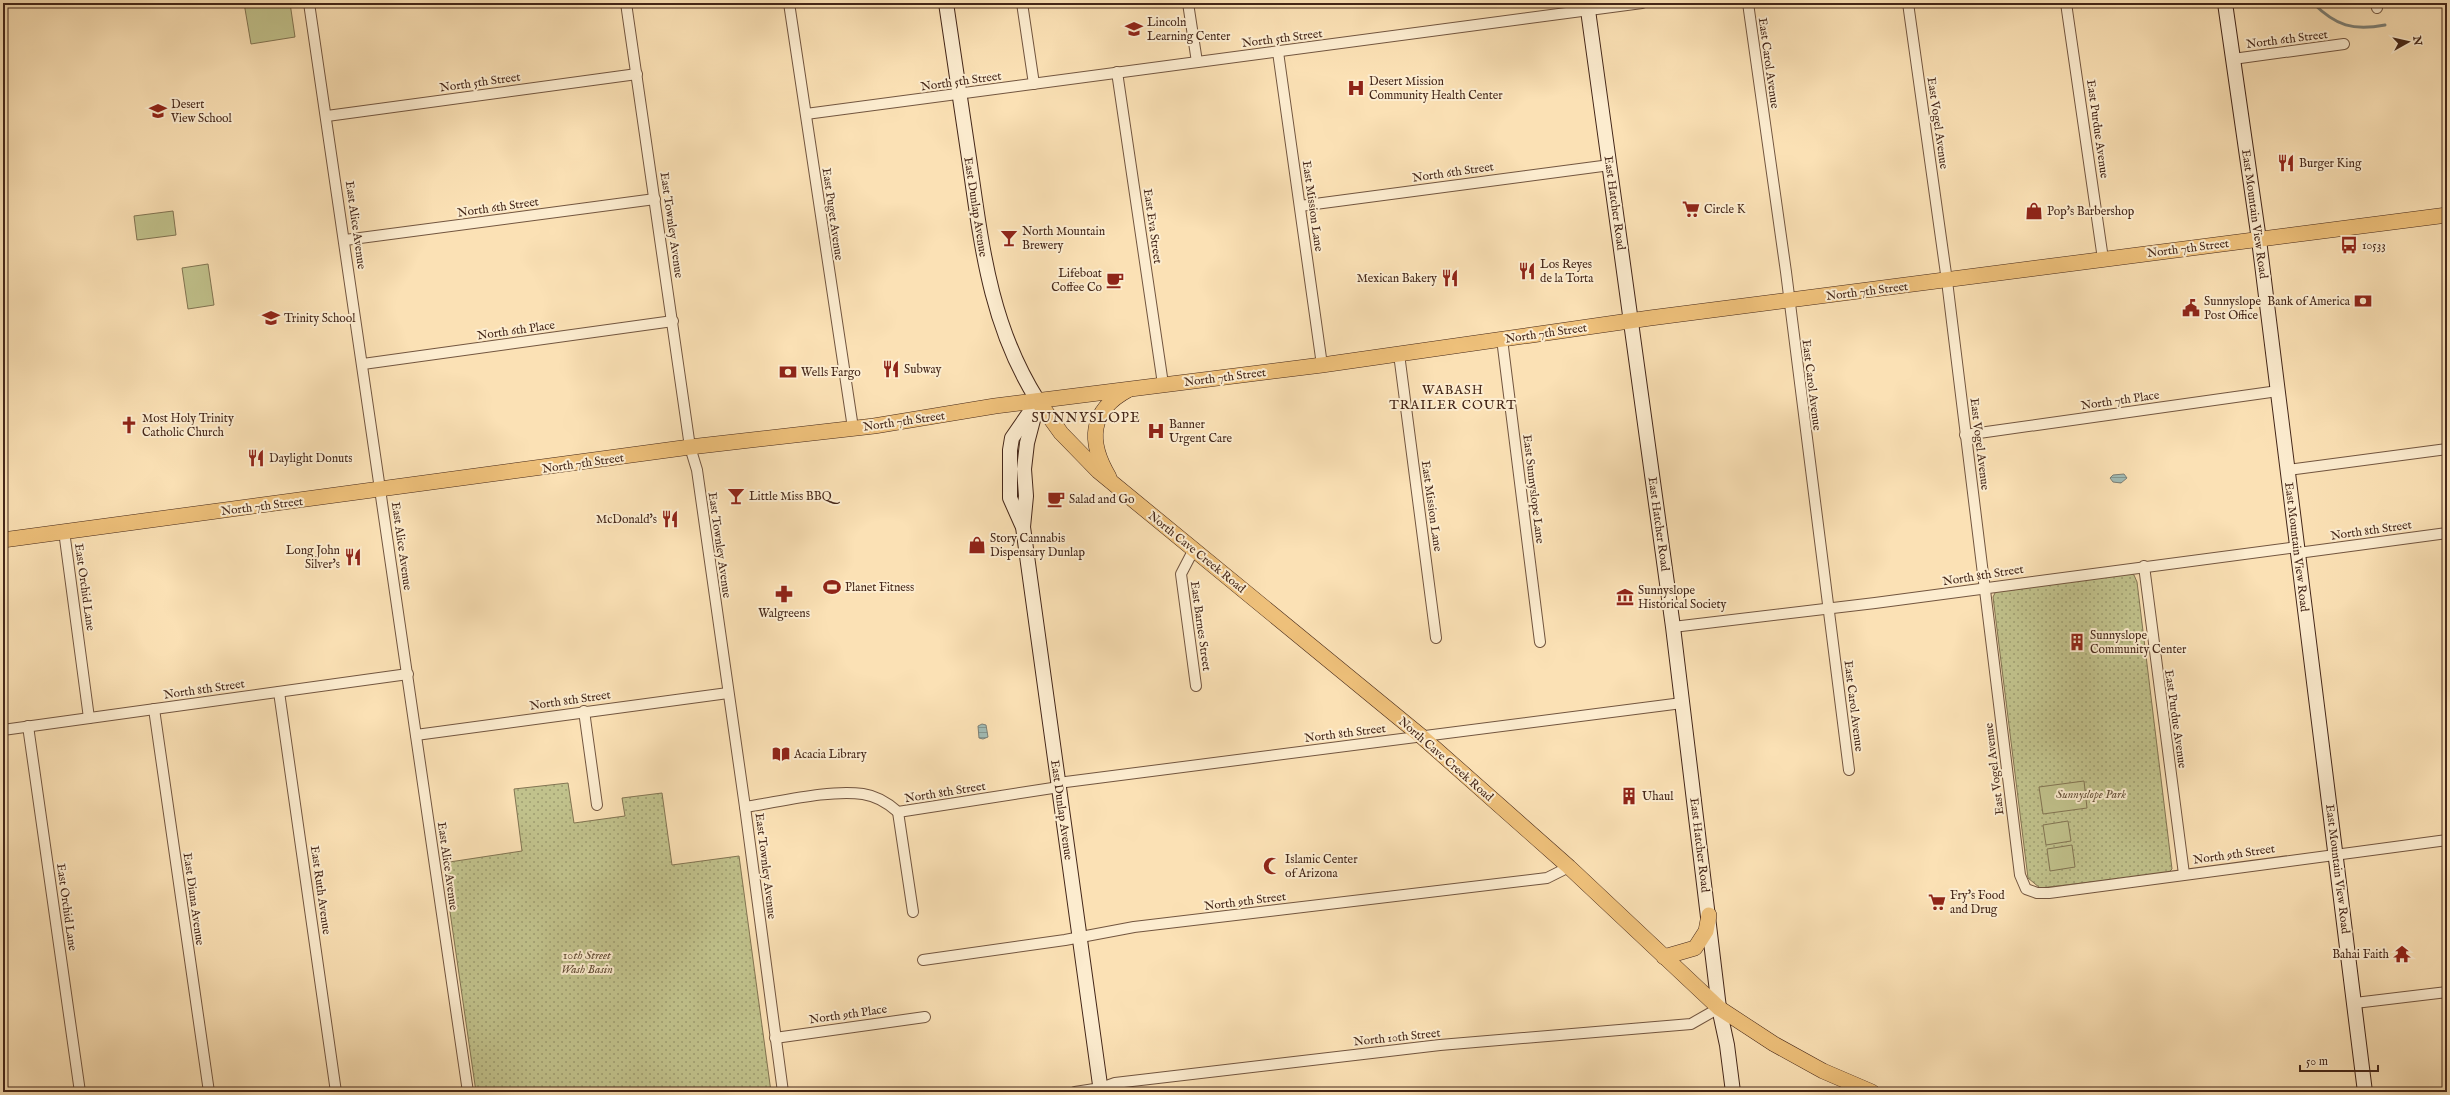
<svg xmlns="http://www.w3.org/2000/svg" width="2450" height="1095" viewBox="0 0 2450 1095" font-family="'IM FELL English',serif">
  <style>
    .park { fill: url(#park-dots); stroke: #827452 }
    .pitch { fill: #c1c28c; stroke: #827452 }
    .water { fill: url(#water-rules); stroke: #7c8077 }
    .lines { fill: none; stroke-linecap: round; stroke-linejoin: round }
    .stream { stroke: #7c8077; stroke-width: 3 }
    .street-casing { stroke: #72553f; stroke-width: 12 }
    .secondary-casing { stroke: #442618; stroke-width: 16 }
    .primary-casing { stroke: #442618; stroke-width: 16 }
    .street { stroke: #fceccf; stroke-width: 10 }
    .secondary { stroke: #fceccf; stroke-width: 14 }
    .primary { stroke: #eec07a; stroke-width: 15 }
    .labels { text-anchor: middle; stroke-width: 4; stroke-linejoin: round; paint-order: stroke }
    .poi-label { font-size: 12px; fill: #442618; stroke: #fceccf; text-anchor: start }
    .street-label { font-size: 12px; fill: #442618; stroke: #fceccf }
    .park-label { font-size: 12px; font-style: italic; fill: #634d35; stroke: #fceccf }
    .neighbourhood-label { font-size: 13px; letter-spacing: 1px; fill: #442618; stroke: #fceccf }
    .quarter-label { font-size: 14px; letter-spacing: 1px; fill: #442618; stroke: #fceccf }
  </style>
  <defs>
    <pattern id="park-dots" width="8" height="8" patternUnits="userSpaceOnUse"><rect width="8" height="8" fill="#c1c28c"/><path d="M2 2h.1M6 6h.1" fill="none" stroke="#9e9d71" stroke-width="1.8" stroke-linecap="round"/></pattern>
    <pattern id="water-rules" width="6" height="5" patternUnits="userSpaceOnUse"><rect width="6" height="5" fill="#a1bcb6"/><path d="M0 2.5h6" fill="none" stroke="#859993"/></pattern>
  </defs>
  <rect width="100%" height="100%" fill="#fbe1b5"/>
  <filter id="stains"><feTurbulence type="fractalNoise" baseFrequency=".005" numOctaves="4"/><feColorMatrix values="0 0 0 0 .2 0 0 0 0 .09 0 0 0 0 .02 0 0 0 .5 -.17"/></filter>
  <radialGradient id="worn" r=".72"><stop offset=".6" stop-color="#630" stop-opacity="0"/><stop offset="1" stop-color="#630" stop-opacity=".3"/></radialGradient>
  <g class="park">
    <path d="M 2130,573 L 2134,575 L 2137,582 L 2172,869 L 2168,873 L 2040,888 L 2028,878 L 1993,597 L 1996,591 Z"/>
    <path d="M 568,783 L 574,823 L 625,816 L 622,798 L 662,793 L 672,865 L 739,856 L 771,1092 L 476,1092 L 443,863 L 522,851 L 514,789 Z"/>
  </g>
  <g class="pitch">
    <path d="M 244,3 L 290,3 L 295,37 L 251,44 Z"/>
    <path d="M 173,211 L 176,235 L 137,240 L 134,216 Z"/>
    <path d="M 208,264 L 214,305 L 188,309 L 182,268 Z"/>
    <path d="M 2084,781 L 2087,808 L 2043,814 L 2039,787 Z"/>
    <path d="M 2068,821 L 2071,841 L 2046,845 L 2043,825 Z"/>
    <path d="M 2072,845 L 2075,867 L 2050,871 L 2047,849 Z"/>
  </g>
  <g class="water">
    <path d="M 2124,474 L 2127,478 L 2121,483 L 2113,482 L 2110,478 L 2113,475 Z"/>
    <path d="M 982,724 L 986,725 L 988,737 L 983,739 L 979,738 L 978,726 Z"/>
  </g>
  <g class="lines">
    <path class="stream" d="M 2313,3 C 2336,26 2353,31 2385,25"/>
    <g class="street-casing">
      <g id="street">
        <path d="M 309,3 L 468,1092"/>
        <path d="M 626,3 L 690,447 L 697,470 L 745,807 L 783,1092"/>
        <path d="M 789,3 L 853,428"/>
        <path d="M 1022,3 L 1034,84"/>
        <path d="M 1188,3 L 1197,62"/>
        <path d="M 1748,3 L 1786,272 L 1849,770"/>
        <path d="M 1908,3 L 1947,281 L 2020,875 L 2026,889 L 2037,893 L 2049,893 L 2447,840"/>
        <path d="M 2066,3 L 2103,259"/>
        <path d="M 2376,3 L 2377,8"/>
        <path d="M 1278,52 L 1322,365"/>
        <path d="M 2233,59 L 2344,44"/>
        <path d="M 1117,72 L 1163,384"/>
        <path d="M 806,114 L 1642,3"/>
        <path d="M 327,116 L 637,74"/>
        <path d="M 1300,206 L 1610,165"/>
        <path d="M 345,240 L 655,199"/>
        <path d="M 1502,339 L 1540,642"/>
        <path d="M 1399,354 L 1436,638"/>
        <path d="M 363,364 L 673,321"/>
        <path d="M 1965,435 L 2278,391"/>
        <path d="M 2288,470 L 2447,449"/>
        <path d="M 64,531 L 89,718"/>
        <path d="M 1194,549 L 1181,574 L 1196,686"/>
        <path d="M 2298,553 L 2447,533"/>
        <path d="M 2144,566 L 2184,874"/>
        <path d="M 1673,627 L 1875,603 L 2297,547"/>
        <path d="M 279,692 L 336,1092"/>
        <path d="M 154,709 L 209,1092"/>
        <path d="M 584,711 L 597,805"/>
        <path d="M 28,726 L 80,1092"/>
        <path d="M 3,730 L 408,674"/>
        <path d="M 416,735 L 728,693"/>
        <path d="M 1058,783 L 1682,703"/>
        <path d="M 745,807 C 779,802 830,789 863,794 C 877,796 888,803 898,812 L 1059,787"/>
        <path d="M 898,812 L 913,912"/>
        <path d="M 923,960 L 1065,940 L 1134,927 L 1547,878 L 1569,867"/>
        <path d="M 2355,1003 L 2447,992"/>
        <path d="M 775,1038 L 925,1017"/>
        <path d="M 1075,1092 L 1101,1088 L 1115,1083 L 1440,1045 L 1691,1024 L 1719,1008"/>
      </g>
    </g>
    <g class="secondary-casing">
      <g id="secondary">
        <path d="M 946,3 C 954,57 962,111 970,165 C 982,249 991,327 1038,401 L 1027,443 L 1024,469 L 1026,496 L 1023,527 L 1101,1092"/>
        <path d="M 1587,3 L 1673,627 L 1719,1008 L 1727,1045 L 1733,1092"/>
        <path d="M 2225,3 L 2259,240 L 2365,1092"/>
        <path d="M 1022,525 L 1010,498 L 1010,450 L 1012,438 L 1032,409"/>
      </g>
    </g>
    <g class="primary-casing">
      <g id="primary">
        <path d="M 1038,401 L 1061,433 L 1098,471 L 1421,736 L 1569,867 L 1719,1008 L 1774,1044 L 1823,1071 L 1872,1092"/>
        <path d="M 1109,477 C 1088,442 1089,411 1128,390"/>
        <path d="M 3,540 L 690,447 L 874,426 L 995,406 L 1322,365 L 1650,318 L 2447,215"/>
        <path d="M 1664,957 L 1695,948 L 1706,931 L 1709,915"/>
      </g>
    </g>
    <use href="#street" class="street"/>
    <use href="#secondary" class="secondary"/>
    <use href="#primary" class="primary"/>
  </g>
  <defs>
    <g id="school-bare" transform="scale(1.38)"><path d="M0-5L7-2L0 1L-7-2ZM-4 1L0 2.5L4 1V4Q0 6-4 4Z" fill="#8f2418" stroke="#fceccf" stroke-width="2.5" paint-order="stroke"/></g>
    <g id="hospital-bare" transform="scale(1.38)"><path d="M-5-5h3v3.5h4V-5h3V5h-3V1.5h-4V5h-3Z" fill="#8f2418" stroke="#fceccf" stroke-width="2.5" paint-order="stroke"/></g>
    <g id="restaurant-bare" transform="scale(1.38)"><path d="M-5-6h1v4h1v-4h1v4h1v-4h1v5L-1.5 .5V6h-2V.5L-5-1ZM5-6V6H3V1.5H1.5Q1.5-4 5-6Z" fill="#8f2418" stroke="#fceccf" stroke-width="2.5" paint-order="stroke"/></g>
    <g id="supermarket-bare" transform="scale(1.38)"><path d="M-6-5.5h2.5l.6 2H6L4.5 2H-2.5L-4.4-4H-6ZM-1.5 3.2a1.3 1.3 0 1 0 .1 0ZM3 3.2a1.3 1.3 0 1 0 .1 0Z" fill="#8f2418" stroke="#fceccf" stroke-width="2.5" paint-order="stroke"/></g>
    <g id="shop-bare" transform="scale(1.38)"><path d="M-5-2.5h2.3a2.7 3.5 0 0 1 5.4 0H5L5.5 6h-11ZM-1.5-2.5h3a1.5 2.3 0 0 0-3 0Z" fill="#8f2418" stroke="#fceccf" stroke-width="2.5" paint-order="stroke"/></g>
    <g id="bar-bare" transform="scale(1.38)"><path d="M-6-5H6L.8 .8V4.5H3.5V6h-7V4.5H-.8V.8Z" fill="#8f2418" stroke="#fceccf" stroke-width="2.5" paint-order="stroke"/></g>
    <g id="bus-bare" transform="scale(1.38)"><path d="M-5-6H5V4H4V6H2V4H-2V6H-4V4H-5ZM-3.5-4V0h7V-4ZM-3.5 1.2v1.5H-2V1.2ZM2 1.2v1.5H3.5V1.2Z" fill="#8f2418" stroke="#fceccf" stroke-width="2.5" paint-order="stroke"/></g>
    <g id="cafe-bare" transform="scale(1.38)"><path d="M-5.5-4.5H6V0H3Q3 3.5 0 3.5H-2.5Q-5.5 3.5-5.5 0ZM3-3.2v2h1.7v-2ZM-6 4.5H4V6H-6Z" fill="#8f2418" stroke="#fceccf" stroke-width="2.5" paint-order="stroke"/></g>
    <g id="bank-bare" transform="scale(1.38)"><path d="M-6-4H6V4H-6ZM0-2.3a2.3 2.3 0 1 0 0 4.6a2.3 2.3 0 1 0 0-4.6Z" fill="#8f2418" stroke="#fceccf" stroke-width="2.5" paint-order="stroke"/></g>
    <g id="civic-bare" transform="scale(1.38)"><path d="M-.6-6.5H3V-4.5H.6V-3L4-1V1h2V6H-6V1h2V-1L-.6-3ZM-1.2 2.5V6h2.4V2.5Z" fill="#8f2418" stroke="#fceccf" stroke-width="2.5" paint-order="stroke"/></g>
    <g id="church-bare" transform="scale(1.38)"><path d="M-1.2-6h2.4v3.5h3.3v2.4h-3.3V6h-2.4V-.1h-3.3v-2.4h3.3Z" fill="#8f2418" stroke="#fceccf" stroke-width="2.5" paint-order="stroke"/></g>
    <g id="stadium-bare" transform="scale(1.38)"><path d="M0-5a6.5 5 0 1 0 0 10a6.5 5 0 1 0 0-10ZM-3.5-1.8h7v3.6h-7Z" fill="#8f2418" stroke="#fceccf" stroke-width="2.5" paint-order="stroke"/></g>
    <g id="pharmacy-bare" transform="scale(1.38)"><path d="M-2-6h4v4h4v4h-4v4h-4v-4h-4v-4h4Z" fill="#8f2418" stroke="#fceccf" stroke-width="2.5" paint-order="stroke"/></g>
    <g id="museum-bare" transform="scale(1.38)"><path d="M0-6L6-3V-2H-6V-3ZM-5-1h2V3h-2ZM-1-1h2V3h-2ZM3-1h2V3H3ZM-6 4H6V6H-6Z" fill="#8f2418" stroke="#fceccf" stroke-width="2.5" paint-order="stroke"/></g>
    <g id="building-bare" transform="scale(1.38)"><path d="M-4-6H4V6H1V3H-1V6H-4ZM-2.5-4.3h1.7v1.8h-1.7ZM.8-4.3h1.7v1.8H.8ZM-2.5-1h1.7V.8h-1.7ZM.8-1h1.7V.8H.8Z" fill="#8f2418" stroke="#fceccf" stroke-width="2.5" paint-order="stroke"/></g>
    <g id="library-bare" transform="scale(1.38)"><path d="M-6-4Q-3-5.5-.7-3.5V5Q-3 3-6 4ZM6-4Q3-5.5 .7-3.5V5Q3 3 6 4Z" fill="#8f2418" stroke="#fceccf" stroke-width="2.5" paint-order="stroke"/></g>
    <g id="mosque-bare" transform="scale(1.38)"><path d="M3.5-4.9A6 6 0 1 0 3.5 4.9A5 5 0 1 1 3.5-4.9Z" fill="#8f2418" stroke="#fceccf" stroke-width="2.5" paint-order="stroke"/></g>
    <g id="temple-bare" transform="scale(1.38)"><path d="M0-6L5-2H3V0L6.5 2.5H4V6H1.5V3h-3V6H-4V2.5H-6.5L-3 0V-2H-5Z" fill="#8f2418" stroke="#fceccf" stroke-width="2.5" paint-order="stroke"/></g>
  </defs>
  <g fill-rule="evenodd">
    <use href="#school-bare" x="1134" y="29"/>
    <use href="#hospital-bare" x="1356" y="88"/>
    <use href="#school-bare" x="158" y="111"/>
    <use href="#restaurant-bare" x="2286" y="163"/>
    <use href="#supermarket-bare" x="1691" y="209"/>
    <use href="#shop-bare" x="2034" y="211"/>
    <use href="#bar-bare" x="1009" y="238"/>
    <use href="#bus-bare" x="2349" y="245"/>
    <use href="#restaurant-bare" x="1527" y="271"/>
    <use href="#restaurant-bare" x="1450" y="278"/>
    <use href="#cafe-bare" x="1115" y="280"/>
    <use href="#bank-bare" x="2363" y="301"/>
    <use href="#civic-bare" x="2191" y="308"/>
    <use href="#school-bare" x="271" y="318"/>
    <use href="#restaurant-bare" x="891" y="369"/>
    <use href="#bank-bare" x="788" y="372"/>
    <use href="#church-bare" x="129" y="425"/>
    <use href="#hospital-bare" x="1156" y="431"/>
    <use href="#restaurant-bare" x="256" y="458"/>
    <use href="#bar-bare" x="736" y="496"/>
    <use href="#cafe-bare" x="1056" y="499"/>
    <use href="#restaurant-bare" x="670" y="519"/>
    <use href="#shop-bare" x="977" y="545"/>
    <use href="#restaurant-bare" x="353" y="557"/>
    <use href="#stadium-bare" x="832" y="587"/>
    <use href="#pharmacy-bare" x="784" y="594"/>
    <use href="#museum-bare" x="1625" y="597"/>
    <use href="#building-bare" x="2077" y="642"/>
    <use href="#library-bare" x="781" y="754"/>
    <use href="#building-bare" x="1629" y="796"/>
    <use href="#mosque-bare" x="1272" y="866"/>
    <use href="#supermarket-bare" x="1937" y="902"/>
    <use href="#temple-bare" x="2402" y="954"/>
  </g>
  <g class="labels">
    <g class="poi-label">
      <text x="1147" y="26">Lincoln<tspan x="1147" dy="14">Learning Center</tspan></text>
      <text x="1369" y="85">Desert Mission<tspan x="1369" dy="14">Community Health Center</tspan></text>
      <text x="171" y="108">Desert<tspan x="171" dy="14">View School</tspan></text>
      <text x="2299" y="167">Burger King</text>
      <text x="1704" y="213">Circle K</text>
      <text x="2047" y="215">Pop's Barbershop</text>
      <text x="1022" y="235">North Mountain<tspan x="1022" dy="14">Brewery</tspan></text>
      <text x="2362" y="249">10533</text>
      <text x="1540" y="268">Los Reyes<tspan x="1540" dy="14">de la Torta</tspan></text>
      <text x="1102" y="277" text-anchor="end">Lifeboat<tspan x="1102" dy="14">Coffee Co</tspan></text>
      <text x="1437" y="282" text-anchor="end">Mexican Bakery</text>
      <text x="2204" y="305">Sunnyslope<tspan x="2204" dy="14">Post Office</tspan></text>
      <text x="2350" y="305" text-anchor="end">Bank of America</text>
      <text x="284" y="322">Trinity School</text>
      <text x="904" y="373">Subway</text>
      <text x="801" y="376">Wells Fargo</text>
      <text x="142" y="422">Most Holy Trinity<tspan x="142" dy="14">Catholic Church</tspan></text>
      <text x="1169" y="428">Banner<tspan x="1169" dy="14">Urgent Care</tspan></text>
      <text x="269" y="462">Daylight Donuts</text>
      <text x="749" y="500">Little Miss BBQ</text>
      <text x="1069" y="503">Salad and Go</text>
      <text x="657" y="523" text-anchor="end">McDonald's</text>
      <text x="990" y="542">Story Cannabis<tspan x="990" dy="14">Dispensary Dunlap</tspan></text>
      <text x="340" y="554" text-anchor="end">Long John<tspan x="340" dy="14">Silver's</tspan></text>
      <text x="845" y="591">Planet Fitness</text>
      <text x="1638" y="594">Sunnyslope<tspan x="1638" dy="14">Historical Society</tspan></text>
      <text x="784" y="617" text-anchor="middle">Walgreens</text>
      <text x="2090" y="639">Sunnyslope<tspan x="2090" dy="14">Community Center</tspan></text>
      <text x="794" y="758">Acacia Library</text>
      <text x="1642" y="800">Uhaul</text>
      <text x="1285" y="863">Islamic Center<tspan x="1285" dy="14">of Arizona</tspan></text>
      <text x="1950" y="899">Fry's Food<tspan x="1950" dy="14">and Drug</tspan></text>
      <text x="2389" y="958" text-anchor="end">Bahai Faith</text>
    </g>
    <g class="street-label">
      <text transform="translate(1282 38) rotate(-7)" y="4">North 5th Street</text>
      <text transform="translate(2287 39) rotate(-7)" y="4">North 6th Street</text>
      <text transform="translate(1769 63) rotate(82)" y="4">East Carol Avenue</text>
      <text transform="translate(961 81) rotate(-8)" y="4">North 5th Street</text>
      <text transform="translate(480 82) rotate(-8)" y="4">North 5th Street</text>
      <text transform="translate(1938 123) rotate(82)" y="4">East Vogel Avenue</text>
      <text transform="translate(2098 129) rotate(82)" y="4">East Purdue Avenue</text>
      <text transform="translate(1453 172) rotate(-8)" y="4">North 6th Street</text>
      <text transform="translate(1615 203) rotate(82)" y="4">East Hatcher Road</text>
      <text transform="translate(1313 206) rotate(82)" y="4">East Mission Lane</text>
      <text transform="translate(498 207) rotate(-8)" y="4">North 6th Street</text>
      <text transform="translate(976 207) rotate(81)" y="4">East Dunlap Avenue</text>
      <text transform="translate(833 214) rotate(82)" y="4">East Puget Avenue</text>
      <text transform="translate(2255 214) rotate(82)" y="4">East Mountain View Road</text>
      <text transform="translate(356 225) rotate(82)" y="4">East Alice Avenue</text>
      <text transform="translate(672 225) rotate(82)" y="4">East Townley Avenue</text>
      <text transform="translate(1153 226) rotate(82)" y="4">East Eva Street</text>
      <text transform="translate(2188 248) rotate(-7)" y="4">North 7th Street</text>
      <text transform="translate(1867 291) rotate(-7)" y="4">North 7th Street</text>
      <text transform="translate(516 330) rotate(-8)" y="4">North 6th Place</text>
      <text transform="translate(1546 333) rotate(-8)" y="4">North 7th Street</text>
      <text transform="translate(1225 377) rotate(-7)" y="4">North 7th Street</text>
      <text transform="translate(1812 385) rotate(83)" y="4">East Carol Avenue</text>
      <text transform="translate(2120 400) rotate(-8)" y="4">North 7th Place</text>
      <text transform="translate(904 421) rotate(-8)" y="4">North 7th Street</text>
      <text transform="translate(1980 444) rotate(83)" y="4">East Vogel Avenue</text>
      <text transform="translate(583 463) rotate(-8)" y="4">North 7th Street</text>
      <text transform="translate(1534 489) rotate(83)" y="4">East Sunnyslope Lane</text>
      <text transform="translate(262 506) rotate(-7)" y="4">North 7th Street</text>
      <text transform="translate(1432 506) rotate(82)" y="4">East Mission Lane</text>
      <text transform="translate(1659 524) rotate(82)" y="4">East Hatcher Road</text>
      <text transform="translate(2371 530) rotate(-8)" y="4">North 8th Street</text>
      <text transform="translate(720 545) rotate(82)" y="4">East Townley Avenue</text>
      <text transform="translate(402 546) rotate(82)" y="4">East Alice Avenue</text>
      <text transform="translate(2297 547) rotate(83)" y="4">East Mountain View Road</text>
      <text transform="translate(1197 552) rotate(39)" y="4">North Cave Creek Road</text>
      <text transform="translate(1983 575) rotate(-9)" y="4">North 8th Street</text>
      <text transform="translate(85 587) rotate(82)" y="4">East Orchid Lane</text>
      <text transform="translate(1201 626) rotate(82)" y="4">East Barnes Street</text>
      <text transform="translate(204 689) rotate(-8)" y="4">North 8th Street</text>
      <text transform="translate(570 700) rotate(-8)" y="4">North 8th Street</text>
      <text transform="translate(1854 706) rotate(83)" y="4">East Carol Avenue</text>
      <text transform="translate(2176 719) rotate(82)" y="4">East Purdue Avenue</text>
      <text transform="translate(1345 733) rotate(-7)" y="4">North 8th Street</text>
      <text transform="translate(1446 759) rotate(41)" y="4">North Cave Creek Road</text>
      <text transform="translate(1994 769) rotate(-97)" y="4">East Vogel Avenue</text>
      <text transform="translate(945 792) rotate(-9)" y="4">North 8th Street</text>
      <text transform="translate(1062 810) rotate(82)" y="4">East Dunlap Avenue</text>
      <text transform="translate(1700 845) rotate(83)" y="4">East Hatcher Road</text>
      <text transform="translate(2234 854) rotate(-8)" y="4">North 9th Street</text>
      <text transform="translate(448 866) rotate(82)" y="4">East Alice Avenue</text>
      <text transform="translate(766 866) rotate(83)" y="4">East Townley Avenue</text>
      <text transform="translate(2338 869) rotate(83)" y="4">East Mountain View Road</text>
      <text transform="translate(321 890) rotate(82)" y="4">East Ruth Avenue</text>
      <text transform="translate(194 899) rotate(82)" y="4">East Diana Avenue</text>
      <text transform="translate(1245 901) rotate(-7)" y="4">North 9th Street</text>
      <text transform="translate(67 907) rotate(82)" y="4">East Orchid Lane</text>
      <text transform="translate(848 1014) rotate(-8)" y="4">North 9th Place</text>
      <text transform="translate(1397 1037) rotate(-6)" y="4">North 10th Street</text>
    </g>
    <g class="park-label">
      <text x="2091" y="798">Sunnyslope Park</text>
      <text x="587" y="959">10th Street<tspan x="587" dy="14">Wash Basin</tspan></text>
    </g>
    <g class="neighbourhood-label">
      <text x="1453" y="394">WABASH<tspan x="1453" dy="15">TRAILER COURT</tspan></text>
    </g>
    <g class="quarter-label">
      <text x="1086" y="422">SUNNYSLOPE</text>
    </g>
  </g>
  <rect width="2450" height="1095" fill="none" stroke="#fbe1b5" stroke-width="16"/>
  <rect x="4" y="4" width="2442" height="1087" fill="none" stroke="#442618" stroke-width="2"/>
  <rect x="8" y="8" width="2434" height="1079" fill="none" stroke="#442618"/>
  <g transform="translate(2408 42) rotate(82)" stroke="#fceccf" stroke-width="3" paint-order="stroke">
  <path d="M0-3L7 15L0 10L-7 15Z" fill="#442618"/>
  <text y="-6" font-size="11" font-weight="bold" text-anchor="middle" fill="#442618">N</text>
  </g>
  <path d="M2300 1065v6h78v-6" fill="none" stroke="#442618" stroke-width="2"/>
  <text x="2306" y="1065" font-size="12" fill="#442618" stroke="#fceccf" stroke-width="3" paint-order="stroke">50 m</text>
  <rect width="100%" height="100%" filter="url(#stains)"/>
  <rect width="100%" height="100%" fill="url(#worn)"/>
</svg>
